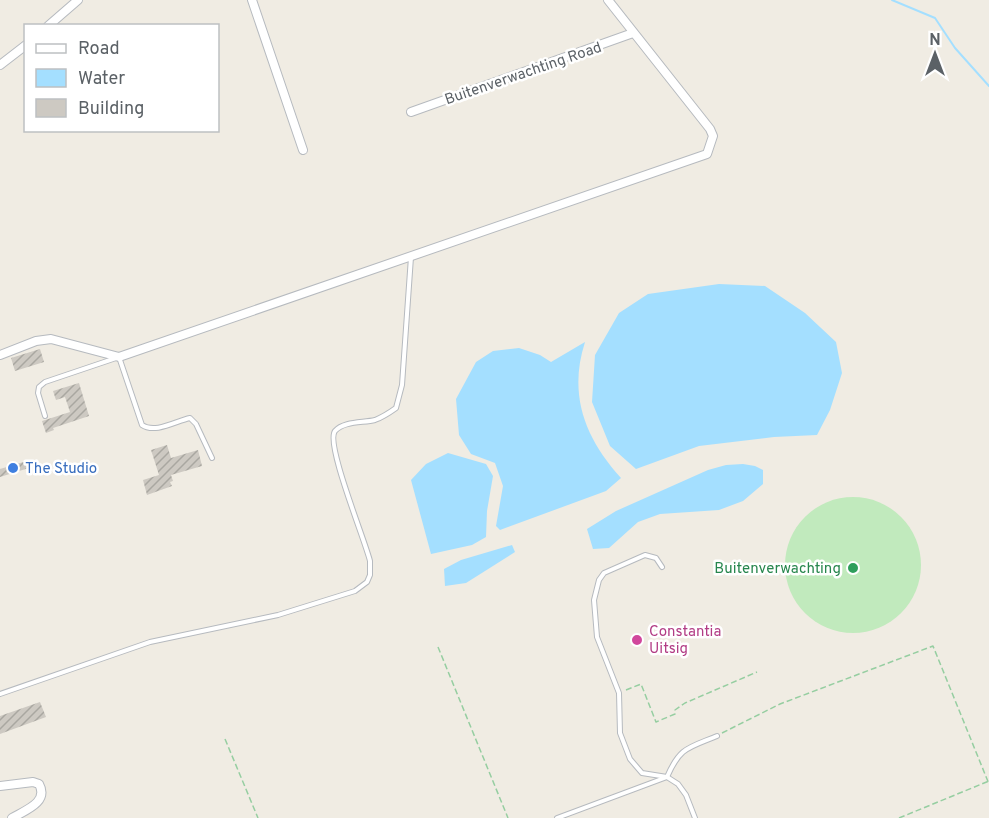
<svg xmlns="http://www.w3.org/2000/svg" width="989" height="818" viewBox="0 0 989 818" font-family="Overpass,sans-serif">
  <style>
    .pitch { fill: #c1eabd }
    .water { fill: #a4dfff }
    .lines { fill: none; stroke-linecap: round; stroke-linejoin: round }
    .stream { stroke: #a4dfff; stroke-width: 2 }
    .building { fill: url(#building-hatch) }
    .service-casing { stroke: #b6babf; stroke-width: 6 }
    .minor-casing { stroke: #b6babf; stroke-width: 10 }
    .path { stroke: #96cea1; stroke-width: 1.5; stroke-dasharray: 6 3; stroke-linecap: butt }
    .service { stroke: #fff; stroke-width: 4 }
    .minor { stroke: #fff; stroke-width: 8 }
    .shop-dot { fill: #3f7fe0; stroke: #fff; stroke-width: 2 }
    .leisure-dot { fill: #2e9e5b; stroke: #fff; stroke-width: 2 }
    .hotel-dot { fill: #d1479c; stroke: #fff; stroke-width: 2 }
    .labels { text-anchor: middle; stroke-width: 5; stroke-linejoin: round; paint-order: stroke }
    .street-label { font-size: 15px; fill: #5b6166; stroke: #fff }
    .shop-label { font-size: 15px; fill: #366cbe; stroke: #fff; text-anchor: start }
    .leisure-label { font-size: 15px; fill: #27864d; stroke: #fff; text-anchor: end }
    .hotel-label { font-size: 15px; fill: #b23c85; stroke: #fff; text-anchor: start }
  </style>
  <defs>
    <pattern id="building-hatch" width="6" height="6" patternUnits="userSpaceOnUse" patternTransform="scale(1.5)"><rect width="6" height="6" fill="#cdc9c2"/><path d="M-1 1l2-2M0 6l6-6M5 7l2-2" fill="none" stroke="#a9a7a1"/></pattern>
  </defs>
  <rect width="100%" height="100%" fill="#f0ece3"/>
  <circle class="pitch" cx="853" cy="565" r="68"/>
  <g class="water">
    <path d="M 719,284 L 765,286 L 805,313 L 836,342 L 842,373 L 830,410 L 817,435 L 774,437 L 699,446 L 636,469 L 610,446 L 592,402 L 595,355 L 619,313 L 648,294 Z"/>
    <path d="M 585,342 C 568,395 585,438 621,478 L 606,491 L 500,530 L 496,526 L 503,486 L 495,463 L 471,454 L 459,435 L 456,399 L 476,362 L 493,351 L 519,348 L 540,355 L 551,362 Z"/>
    <path d="M 448,453 L 486,464 L 493,476 L 487,511 L 486,537 L 472,545 L 431,554 L 411,480 L 426,464 Z"/>
    <path d="M 743,464 L 755,466 L 763,470 L 763,484 L 743,501 L 719,510 L 660,514 L 638,522 L 609,548 L 593,549 L 587,529 L 616,511 L 708,470 L 726,465 Z"/>
    <path d="M 512,545 L 515,552 L 466,583 L 445,586 L 444,569 L 461,560 Z"/>
  </g>
  <g class="lines">
    <path class="stream" d="M 892,0 L 935,18 L 955,48 L 989,86"/>
  </g>
  <g class="building">
    <path d="M 40,349 L 44,362 L 15,371 L 11,358 Z"/>
    <path d="M 79,383 L 89,416 L 53,428 L 54,430 L 46,433 L 42,421 L 70,412 L 65,397 L 56,400 L 53,391 Z"/>
    <path d="M 167,445 L 171,458 L 198,450 L 202,466 L 171,475 L 173,481 L 170,482 L 172,486 L 147,495 L 143,480 L 159,475 L 151,450 Z"/>
    <path d="M 30,460 L 32,467 L 0,477 L 0,469 Z"/>
    <path d="M 40,702 L 46,717 L 0,734 L 0,716 Z"/>
  </g>
  <g class="lines">
    <g class="service-casing">
      <g id="service">
        <path d="M 45,416 L 38,393 L 39,387 L 45,382 L 119,357 L 142,425 C 155,434 176,421 190,418 L 196,424 L 212,458"/>
        <path d="M 662,567 L 656,558 L 645,555 L 604,573 L 599,580 L 594,600 L 597,637 L 619,693 L 620,733 L 630,759 L 642,773 L 667,777 L 678,784 L 686,795 L 695,818"/>
        <path d="M 0,694 L 150,642 L 278,615 L 355,591 L 367,582 L 370,575 L 370,561 C 365,540 325,443 335,431 C 344,421 363,423 375,420 C 383,417 389,413 396,408 L 402,385 L 411,257"/>
        <path d="M 557,818 L 667,777 C 680,747 688,748 717,736"/>
      </g>
    </g>
    <g class="minor-casing">
      <g id="minor">
        <path d="M 252,0 L 303,150"/>
        <path d="M 48,26 L 78,0"/>
        <path d="M 0,65 L 26,45"/>
        <path d="M 411,112 L 633,33"/>
        <path d="M 0,355 L 36,341 L 51,339 L 119,357 L 707,154 L 713,136 L 710,129 L 608,0"/>
        <path d="M 0,786 L 33,782 L 39,784 C 49,802 26,810 12,818"/>
      </g>
    </g>
    <g class="path">
      <path d="M 438,647 L 508,818"/>
      <path d="M 626,690 L 641,684 L 656,722 L 675,714 L 675,710 L 685,703 L 757,672"/>
      <path d="M 722,733 L 780,704 L 933,646 L 989,784"/>
      <path d="M 225,739 L 258,818"/>
      <path d="M 899,818 L 989,781"/>
    </g>
    <use href="#service" class="service"/>
    <use href="#minor" class="minor"/>
  </g>
  <circle class="shop-dot" cx="13" cy="468" r="6"/>
  <circle class="leisure-dot" cx="853" cy="568" r="6"/>
  <circle class="hotel-dot" cx="637" cy="640" r="6"/>
  <g class="labels">
    <g class="street-label">
      <text transform="translate(523 73) rotate(-19)" y="5">Buitenverwachting Road</text>
    </g>
    <g class="shop-label">
      <text x="25" y="473">The Studio</text>
    </g>
    <g class="leisure-label">
      <text x="841" y="573">Buitenverwachting</text>
    </g>
    <g class="hotel-label">
      <text x="649" y="636">Constantia<tspan x="649" dy="17">Uitsig</tspan></text>
    </g>
  </g>
  <rect x="24" y="24" width="195" height="108" fill="#ffffff" stroke="#bdc0c2" stroke-width="1.5"/>
  <rect x="36" y="44" width="30" height="9" fill="#ffffff" stroke="#bdc0c2" stroke-width="1.5"/>
  <text x="78" y="54" font-size="18" fill="#5b6166">Road</text>
  <rect x="36" y="69" width="30" height="18" fill="#a4dfff" stroke="#bdc0c2" stroke-width="1.5"/>
  <text x="78" y="84" font-size="18" fill="#5b6166">Water</text>
  <rect x="36" y="99" width="30" height="18" fill="#cdc9c2" stroke="#bdc0c2" stroke-width="1.5"/>
  <text x="78" y="114" font-size="18" fill="#5b6166">Building</text>
  <g transform="translate(935 54)" stroke="#ffffff" stroke-width="4.5" paint-order="stroke">
  <path d="M0-4.5L10 22L0 15L-10 22Z" fill="#5b6166"/>
  <text y="-9" font-size="16" font-weight="bold" text-anchor="middle" fill="#5b6166">N</text>
  </g>
</svg>
